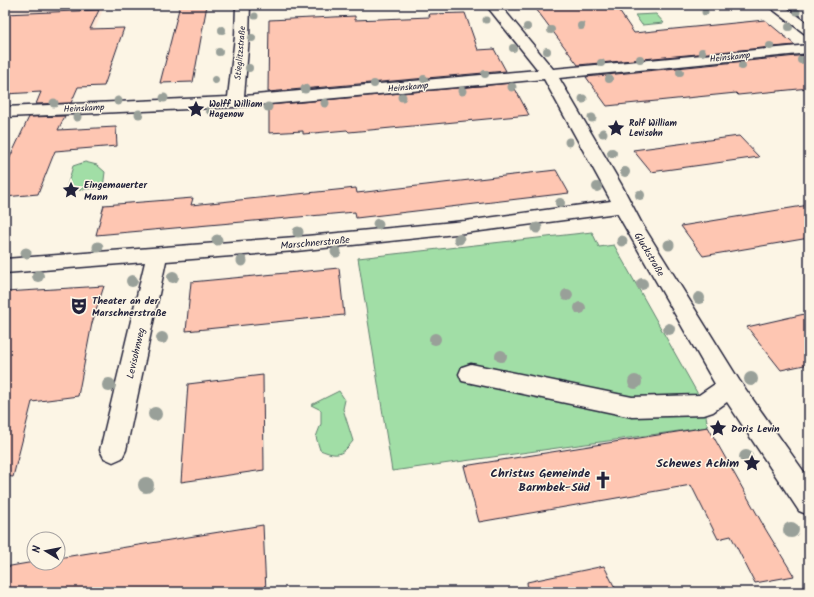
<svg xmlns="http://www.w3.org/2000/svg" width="814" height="597" viewBox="0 0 814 597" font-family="Kalam,sans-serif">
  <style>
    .built { fill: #fde7d6 }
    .green { fill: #a1dea6; stroke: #628070 }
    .building { fill: #fec6b2; stroke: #22223b }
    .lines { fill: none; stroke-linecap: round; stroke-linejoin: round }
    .minor-casing { stroke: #22223b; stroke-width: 3 }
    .minor { fill: #fcf5e5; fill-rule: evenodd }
    .tree { fill: #99a099 }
    .labels { text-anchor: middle; stroke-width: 3; stroke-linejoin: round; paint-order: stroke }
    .far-street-label { font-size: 9px; fill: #22223b; stroke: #fcf5e5 }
    .far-poi-label { font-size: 9px; font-weight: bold; fill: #22223b; stroke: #fcf5e5; text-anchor: start }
    .poi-label { font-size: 10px; font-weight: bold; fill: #22223b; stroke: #fcf5e5; text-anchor: start }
    .street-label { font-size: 10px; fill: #22223b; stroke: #fcf5e5 }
    .near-poi-label { font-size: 12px; font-weight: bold; fill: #22223b; stroke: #fcf5e5; text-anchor: end }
  </style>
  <rect width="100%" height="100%" fill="#fcf5e5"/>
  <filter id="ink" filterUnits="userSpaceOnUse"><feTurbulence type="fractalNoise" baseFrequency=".025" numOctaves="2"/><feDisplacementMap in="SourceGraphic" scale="8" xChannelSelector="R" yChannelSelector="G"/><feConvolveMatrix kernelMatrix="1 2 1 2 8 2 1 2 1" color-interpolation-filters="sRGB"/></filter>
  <g filter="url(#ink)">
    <path class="built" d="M 5,5 L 98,5 L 97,9 L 103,9 L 95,29 L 73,30 L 5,54 Z"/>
    <g class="green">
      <path d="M 656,14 L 664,23 L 642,25 L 635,15 Z"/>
      <path d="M 85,162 L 97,165 L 105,172 L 103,188 L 66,190 L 73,166 Z"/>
      <path d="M 592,232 L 599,247 L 614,245 L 704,405 L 708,427 L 392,471 L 358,258 Z"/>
      <path d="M 339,391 L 345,400 L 343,409 L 353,441 C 341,456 338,457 320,450 L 316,437 L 321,424 L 321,410 L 311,405 Z"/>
    </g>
    <g class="building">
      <path d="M 180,5 L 207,5 L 193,82 L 160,83 Z"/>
      <path d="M 533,5 L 615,5 L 634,33 L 765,20 L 795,45 L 578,65 Z"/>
      <path d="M 99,10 L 90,29 L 124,28 L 104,86 L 78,87 L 71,103 L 36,104 L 41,92 L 5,94 L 5,14 Z"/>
      <path d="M 465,13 L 478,50 L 494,49 L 506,71 L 268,92 L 269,20 L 355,16 L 355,20 L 430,17 L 429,14 Z"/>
      <path d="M 807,55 L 809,56 L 809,88 L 738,95 L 736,93 L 607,106 L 586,77 Z"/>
      <path d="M 512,83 L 529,115 L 349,132 L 347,130 L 303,134 L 303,131 L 269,133 L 269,105 Z"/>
      <path d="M 65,116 L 58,130 L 116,127 L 117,146 L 55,151 L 38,194 L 5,197 L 5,168 L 29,117 Z"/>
      <path d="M 739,136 L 759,157 L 651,172 L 633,150 Z"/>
      <path d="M 556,170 L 569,193 L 356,218 L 355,212 L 96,235 L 104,205 L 193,198 L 191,205 L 356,188 L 357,193 Z"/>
      <path d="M 809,205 L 809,238 L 703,256 L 681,226 Z"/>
      <path d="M 339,268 L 344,315 L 186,331 L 191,282 Z"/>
      <path d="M 104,286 L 92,323 L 78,396 L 32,402 L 13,477 L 5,476 L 5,292 Z"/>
      <path d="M 809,313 L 809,364 L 781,370 L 747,327 Z"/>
      <path d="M 263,375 L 264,470 L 181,482 L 188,384 Z"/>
      <path d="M 708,427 L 766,530 L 794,576 L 755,583 L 731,536 L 718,539 L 691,485 L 479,522 L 464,466 Z"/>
      <path d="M 263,525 L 266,592 L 5,592 L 5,567 L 34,562 L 58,563 L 58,558 Z"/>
      <path d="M 604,566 L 617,592 L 528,592 L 527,582 Z"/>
    </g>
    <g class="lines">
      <g class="minor-casing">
        <g id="minor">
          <path d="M 236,5 L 250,5 L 249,37 L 244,96 L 538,70 L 486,5 L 500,5 L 553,69 L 809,45 L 809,53 L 559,78 L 621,184 L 642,224 L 739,380 L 809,479 L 809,515 L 799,511 L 727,402 L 713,412 L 704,415 L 632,417 L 462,381 L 459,374 L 462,367 L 471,364 L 632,397 L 699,395 L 715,384 L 617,213 L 465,233 L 296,251 L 166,261 L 126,450 L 122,458 L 113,462 L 104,458 L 100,450 L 145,262 L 5,273 L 5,259 L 296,237 L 465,221 L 611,201 L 544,79 L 235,107 L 5,117 L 5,107 L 228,97 L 235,37 Z"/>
          <path d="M 767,5 L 783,5 L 809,24 L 809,34 L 804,33 Z"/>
        </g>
      </g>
      <use href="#minor" class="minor"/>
    </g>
    <g class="tree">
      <circle cx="705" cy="12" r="3.5"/>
      <circle cx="797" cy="12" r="3.5"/>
      <circle cx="255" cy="16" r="3.5"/>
      <circle cx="486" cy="20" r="3.5"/>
      <circle cx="581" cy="26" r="4"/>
      <circle cx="527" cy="27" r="4"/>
      <circle cx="789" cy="27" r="4"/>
      <circle cx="222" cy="30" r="4"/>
      <circle cx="551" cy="30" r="4"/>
      <circle cx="252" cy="38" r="4"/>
      <circle cx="770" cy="46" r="4"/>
      <circle cx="513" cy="48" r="4"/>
      <circle cx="547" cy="51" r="4"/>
      <circle cx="219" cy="52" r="4"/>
      <circle cx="702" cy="52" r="4"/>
      <circle cx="640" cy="59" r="4"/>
      <circle cx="801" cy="60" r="4"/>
      <circle cx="601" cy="63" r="4"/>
      <circle cx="742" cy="66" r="4"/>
      <circle cx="249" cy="68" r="4"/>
      <circle cx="680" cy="72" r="4"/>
      <circle cx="485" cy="74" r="4"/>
      <circle cx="424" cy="79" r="4"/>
      <circle cx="609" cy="79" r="4"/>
      <circle cx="215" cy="80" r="4"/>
      <circle cx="374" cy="84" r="4"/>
      <circle cx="512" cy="87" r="4.5"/>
      <circle cx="305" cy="89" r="4.5"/>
      <circle cx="462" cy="91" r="4.5"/>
      <circle cx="402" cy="97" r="4.5"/>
      <circle cx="164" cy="98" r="4.5"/>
      <circle cx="583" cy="99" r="4.5"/>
      <circle cx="118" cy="101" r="4.5"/>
      <circle cx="54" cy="103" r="4.5"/>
      <circle cx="325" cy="103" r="4.5"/>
      <circle cx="268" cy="107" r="4.5"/>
      <circle cx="210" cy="110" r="4.5"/>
      <circle cx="139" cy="114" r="4.5"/>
      <circle cx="77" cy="117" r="4.5"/>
      <circle cx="592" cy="118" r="4.5"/>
      <circle cx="603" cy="133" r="4.5"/>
      <circle cx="569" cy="142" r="4.5"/>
      <circle cx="612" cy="153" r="5"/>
      <circle cx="625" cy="172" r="5"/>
      <circle cx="597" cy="187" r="5"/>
      <circle cx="640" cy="195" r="5"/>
      <circle cx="560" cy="203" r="5"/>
      <circle cx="378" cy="224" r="5.5"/>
      <circle cx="537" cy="228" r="5.5"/>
      <circle cx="298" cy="232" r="5.5"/>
      <circle cx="459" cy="239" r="5.5"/>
      <circle cx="217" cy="240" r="5.5"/>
      <circle cx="622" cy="241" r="5.5"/>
      <circle cx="669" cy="245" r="5.5"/>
      <circle cx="98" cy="247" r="5.5"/>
      <circle cx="336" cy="252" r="5.5"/>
      <circle cx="26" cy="253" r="5.5"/>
      <circle cx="242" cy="261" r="5.5"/>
      <circle cx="38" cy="276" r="6"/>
      <circle cx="173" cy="277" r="6"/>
      <circle cx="132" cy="281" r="6"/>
      <circle cx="642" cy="284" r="6"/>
      <circle cx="567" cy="295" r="6"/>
      <circle cx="699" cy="298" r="6"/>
      <circle cx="580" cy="308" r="6"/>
      <circle cx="669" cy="329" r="6"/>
      <circle cx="162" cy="338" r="6"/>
      <circle cx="435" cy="339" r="6"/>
      <circle cx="501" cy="356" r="6"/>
      <circle cx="751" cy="379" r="7"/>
      <circle cx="635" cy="382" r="7"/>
      <circle cx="109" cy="385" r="7"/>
      <circle cx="155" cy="414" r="7"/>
      <circle cx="746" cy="457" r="7"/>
      <circle cx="146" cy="485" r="8"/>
      <circle cx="791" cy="530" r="8"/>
    </g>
  </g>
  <defs>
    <g id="sight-bare" transform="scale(1.38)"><path d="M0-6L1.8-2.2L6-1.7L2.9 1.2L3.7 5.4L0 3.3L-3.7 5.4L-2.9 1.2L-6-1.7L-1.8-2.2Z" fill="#22223b" stroke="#fcf5e5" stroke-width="2.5" paint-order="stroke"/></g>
    <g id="theatre-bare" transform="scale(1.38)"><path d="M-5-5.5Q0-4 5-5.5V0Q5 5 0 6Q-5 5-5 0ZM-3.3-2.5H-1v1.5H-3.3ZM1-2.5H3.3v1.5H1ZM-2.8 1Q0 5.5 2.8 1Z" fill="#22223b" stroke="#fcf5e5" stroke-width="2.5" paint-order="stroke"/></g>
    <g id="church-bare" transform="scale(1.38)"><path d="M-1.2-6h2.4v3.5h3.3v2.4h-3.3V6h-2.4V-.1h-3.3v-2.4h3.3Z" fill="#22223b" stroke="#fcf5e5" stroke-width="2.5" paint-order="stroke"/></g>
  </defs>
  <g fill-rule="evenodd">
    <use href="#sight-bare" x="196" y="109"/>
    <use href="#sight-bare" x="616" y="128"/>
    <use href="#sight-bare" x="71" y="190"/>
    <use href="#theatre-bare" x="79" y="306"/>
    <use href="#sight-bare" x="718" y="428"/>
    <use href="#sight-bare" x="752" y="463"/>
    <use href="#church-bare" x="603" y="480"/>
  </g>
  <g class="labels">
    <g class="far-street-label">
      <text transform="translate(240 53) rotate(-85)" y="3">Stieglitzstraße</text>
      <text transform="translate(730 57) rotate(-6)" y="3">Heinskamp</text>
      <text transform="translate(408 87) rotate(-5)" y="3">Heinskamp</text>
      <text transform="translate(84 108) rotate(-3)" y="3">Heinskamp</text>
    </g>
    <g class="far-poi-label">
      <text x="209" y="107">Wolff William<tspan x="209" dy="10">Hagenow</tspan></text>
      <text x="629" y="126">Rolf William<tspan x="629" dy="10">Levisohn</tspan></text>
    </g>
    <g class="poi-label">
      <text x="84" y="188">Eingemauerter<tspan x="84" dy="12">Mann</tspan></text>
      <text x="92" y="304">Theater an der<tspan x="92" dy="12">Marschnerstraße</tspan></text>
      <text x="731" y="432">Doris Levin</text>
    </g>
    <g class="street-label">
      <text transform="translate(315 242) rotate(-5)" y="4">Marschnerstraße</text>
      <text transform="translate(650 254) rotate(59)" y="4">Gluckstraße</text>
      <text transform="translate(135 353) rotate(-77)" y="4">Levisohnweg</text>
    </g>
    <g class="near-poi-label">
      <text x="739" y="467">Schewes Achim</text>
      <text x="590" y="477">Christus Gemeinde<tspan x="590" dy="14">Barmbek-Süd</tspan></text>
    </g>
  </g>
  <rect width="814" height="597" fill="none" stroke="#fcf5e5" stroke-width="20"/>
  <rect x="10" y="10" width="794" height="577" fill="none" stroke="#22223b" stroke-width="1.5" filter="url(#ink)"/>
  <g transform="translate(46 551) rotate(280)"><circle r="19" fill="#fcf5e5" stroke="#a5a1a1"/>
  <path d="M0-3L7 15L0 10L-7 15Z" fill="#22223b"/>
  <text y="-6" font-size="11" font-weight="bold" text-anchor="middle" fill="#22223b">N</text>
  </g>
</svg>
